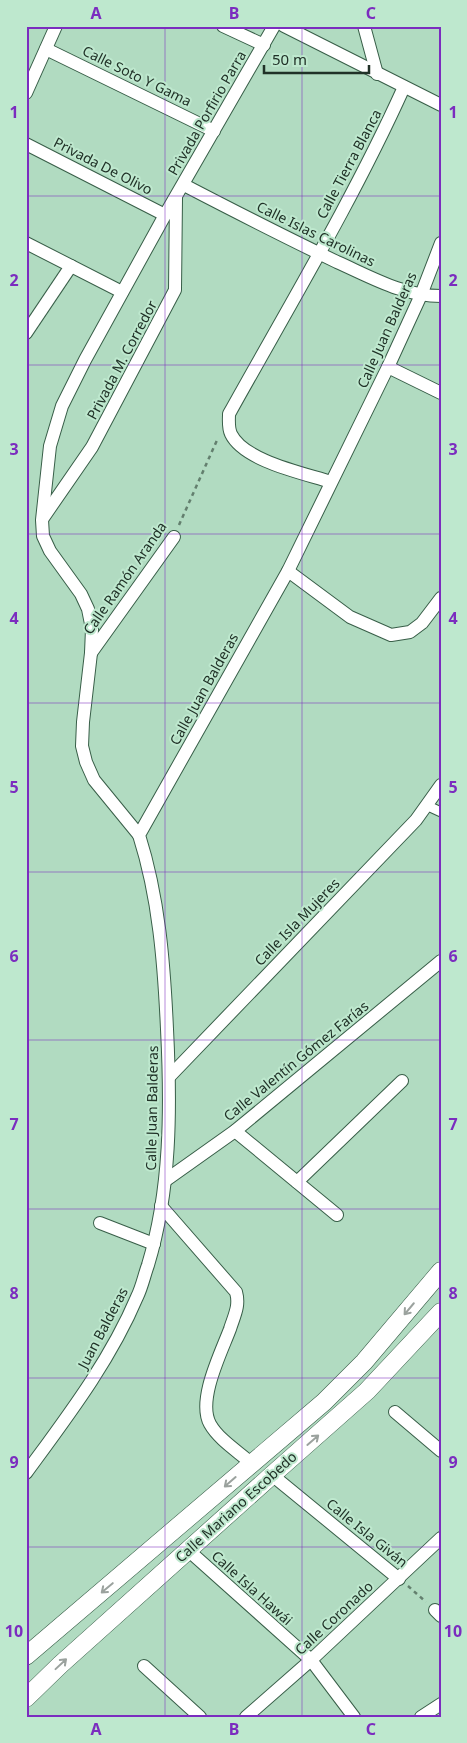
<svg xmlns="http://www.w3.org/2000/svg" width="467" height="1743" viewBox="0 0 467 1743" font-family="'Noto Sans',sans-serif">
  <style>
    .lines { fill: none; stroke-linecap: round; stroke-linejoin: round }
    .pedestrian-casing { stroke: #385e48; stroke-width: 11 }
    .minor-casing { stroke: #385e48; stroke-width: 14 }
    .secondary-casing { stroke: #385e48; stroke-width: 19 }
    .path { stroke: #637f6e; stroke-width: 2.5; stroke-dasharray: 4 4; stroke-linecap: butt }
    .pedestrian { stroke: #fff; stroke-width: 9 }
    .minor { stroke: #fff; stroke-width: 12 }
    .secondary { stroke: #fff; stroke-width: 18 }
    .oneway { stroke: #9ba29e }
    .grid { fill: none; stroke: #7b2cbf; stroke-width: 1; stroke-opacity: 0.55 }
    .labels { text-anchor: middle; stroke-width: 4; stroke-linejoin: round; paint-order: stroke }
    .street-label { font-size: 14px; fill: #203127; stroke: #bee8ce }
    .neatline { fill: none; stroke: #7b2cbf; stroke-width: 2 }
    .grid-label { font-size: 16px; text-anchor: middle; font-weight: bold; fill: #7b2cbf }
  </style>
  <rect width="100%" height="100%" fill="#b1dbc1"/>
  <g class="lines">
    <g class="pedestrian-casing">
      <path id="pedestrian" d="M 428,806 L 441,812"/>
    </g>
    <g class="minor-casing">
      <g id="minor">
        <path d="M 223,26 L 264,45"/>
        <path d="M 284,26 L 441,105"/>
        <path d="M 364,26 L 377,74"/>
        <path d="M 46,49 L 214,131"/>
        <path d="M 26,93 L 56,26"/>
        <path d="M 26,144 L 165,215"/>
        <path d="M 184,185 C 234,211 285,237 337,262 C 371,277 403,296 441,296"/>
        <path d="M 26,243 L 122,292"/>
        <path d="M 26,333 L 71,266"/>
        <path d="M 388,367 L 441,393"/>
        <path d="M 331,482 C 303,473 244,461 231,434 C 228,428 229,420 229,414 C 289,306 353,200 404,87"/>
        <path d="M 43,518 L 92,447 L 175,290 L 176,198"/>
        <path d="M 288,571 L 350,617 L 391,635 L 410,632 L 422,623 L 441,598"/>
        <path d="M 91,653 L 174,537"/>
        <path d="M 139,835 L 94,780 L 86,762 L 82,746 L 83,722 L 91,653 L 92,629 L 88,609 L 81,594 L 50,551 L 43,536 L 42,520 L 50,446 L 62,406 L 85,360 L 165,215 L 274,26"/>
        <path d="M 169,1077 L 416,820 L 441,785"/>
        <path d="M 235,1131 L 337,1215"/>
        <path d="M 166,1180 L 235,1131 L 441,961"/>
        <path d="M 297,1182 L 402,1081"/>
        <path d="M 161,1206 L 236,1292 C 240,1306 234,1316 230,1329 C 221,1353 197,1400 210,1424 C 219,1440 239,1452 252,1464"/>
        <path d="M 100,1223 L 154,1244"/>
        <path d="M 395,1412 L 441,1451"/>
        <path d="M 26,1473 C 67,1417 110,1361 137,1297 C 142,1287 144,1276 148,1265 C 171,1189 171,1108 167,1029 C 164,963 159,898 139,835 L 288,571 L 388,367 L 421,295 L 441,243"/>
        <path d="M 272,1475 L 399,1579"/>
        <path d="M 188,1550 L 311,1660 L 354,1717"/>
        <path d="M 435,1610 L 441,1616"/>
        <path d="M 144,1666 L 200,1717"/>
        <path d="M 246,1717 L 311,1660 L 441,1538"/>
        <path d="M 421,1717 L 441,1704"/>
      </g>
    </g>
    <g class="secondary-casing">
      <g id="secondary">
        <path d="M 26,1656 L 324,1402 L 364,1362 L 441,1271"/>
        <path d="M 26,1698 L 60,1665 L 272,1475 L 367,1391 L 441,1312"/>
      </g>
    </g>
    <g class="path">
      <path d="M 179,525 L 218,438"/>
      <path d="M 408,1586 L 426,1602"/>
    </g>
    <use href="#pedestrian" class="pedestrian"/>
    <use href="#minor" class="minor"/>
    <use href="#secondary" class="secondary"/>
  </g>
  <defs><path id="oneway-shaft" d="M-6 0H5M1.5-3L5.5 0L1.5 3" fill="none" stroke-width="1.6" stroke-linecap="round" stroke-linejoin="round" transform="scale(1.25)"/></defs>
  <g class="oneway">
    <use href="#oneway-shaft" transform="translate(409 1309) rotate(130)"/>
    <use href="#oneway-shaft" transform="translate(313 1440) rotate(-41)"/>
    <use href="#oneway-shaft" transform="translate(230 1482) rotate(139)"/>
    <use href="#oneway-shaft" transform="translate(107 1588) rotate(140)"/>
    <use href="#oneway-shaft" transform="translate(61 1664) rotate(-43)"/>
  </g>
  <path class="grid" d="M 165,26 L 165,1717M 302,26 L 302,1717M 26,196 L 441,196M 26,365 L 441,365M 26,534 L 441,534M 26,703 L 441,703M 26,872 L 441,872M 26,1040 L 441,1040M 26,1209 L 441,1209M 26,1378 L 441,1378M 26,1547 L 441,1547"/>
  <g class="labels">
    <g class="street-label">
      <text transform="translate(137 76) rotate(26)" y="5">Calle Soto Y Gama</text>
      <text transform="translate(207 113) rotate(-60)" y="5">Privada Porfirio Parra</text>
      <text transform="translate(349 164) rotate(-62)" y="5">Calle Tierra Blanca</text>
      <text transform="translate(103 166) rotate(27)" y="5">Privada De Olivo</text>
      <text transform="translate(316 234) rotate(26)" y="5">Calle Islas Carolinas</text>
      <text transform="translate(387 330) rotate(-66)" y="5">Calle Juan Balderas</text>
      <text transform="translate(122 360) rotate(-62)" y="5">Privada M. Corredor</text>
      <text transform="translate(125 578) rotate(-55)" y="5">Calle Ramón Aranda</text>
      <text transform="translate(204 689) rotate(-61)" y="5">Calle Juan Balderas</text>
      <text transform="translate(297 922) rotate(-46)" y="5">Calle Isla Mujeres</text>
      <text transform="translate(296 1061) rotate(-39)" y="5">Calle Valentín Gómez Farías</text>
      <text transform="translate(152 1108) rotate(-89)" y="5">Calle Juan Balderas</text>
      <text transform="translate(103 1328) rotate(-62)" y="5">Juan Balderas</text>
      <text transform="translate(236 1507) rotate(-42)" y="5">Calle Mariano Escobedo</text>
      <text transform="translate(367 1533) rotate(39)" y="5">Calle Isla Giván</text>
      <text transform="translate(252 1588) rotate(42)" y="5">Calle Isla Hawái</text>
      <text transform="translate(334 1618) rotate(-43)" y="5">Calle Coronado</text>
    </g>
  </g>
  <rect width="467" height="1743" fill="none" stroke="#bee8ce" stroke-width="55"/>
  <path d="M264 65v8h105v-8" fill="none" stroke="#203127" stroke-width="2.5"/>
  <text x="272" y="65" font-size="15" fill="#203127" stroke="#bee8ce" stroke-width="4" paint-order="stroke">50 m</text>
  <rect x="28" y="28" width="412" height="1688" class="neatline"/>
  <g class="grid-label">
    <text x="96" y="19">A</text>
    <text x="234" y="19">B</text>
    <text x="371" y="19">C</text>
    <text x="14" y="118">1</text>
    <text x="453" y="118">1</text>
    <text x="14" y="286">2</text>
    <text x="453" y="286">2</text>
    <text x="14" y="455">3</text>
    <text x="453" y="455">3</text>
    <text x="14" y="624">4</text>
    <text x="453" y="624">4</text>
    <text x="14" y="793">5</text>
    <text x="453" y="793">5</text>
    <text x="14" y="962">6</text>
    <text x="453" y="962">6</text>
    <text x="14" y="1130">7</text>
    <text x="453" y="1130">7</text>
    <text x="14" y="1299">8</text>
    <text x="453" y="1299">8</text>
    <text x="14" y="1468">9</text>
    <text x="453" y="1468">9</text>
    <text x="14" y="1637">10</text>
    <text x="453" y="1637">10</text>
    <text x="96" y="1735">A</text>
    <text x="234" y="1735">B</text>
    <text x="371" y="1735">C</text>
  </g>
</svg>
